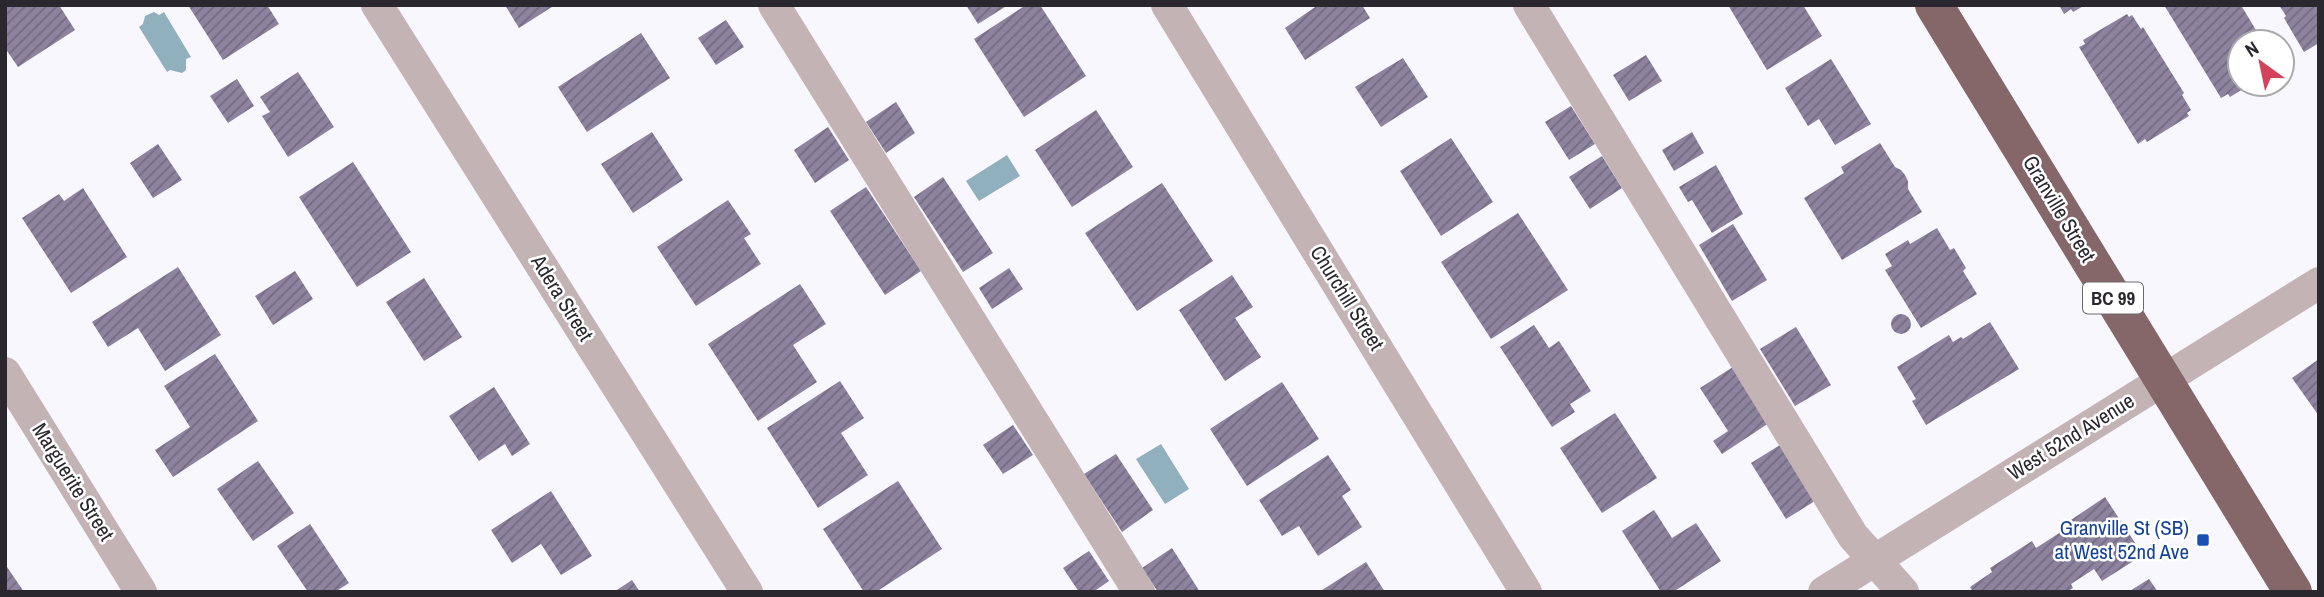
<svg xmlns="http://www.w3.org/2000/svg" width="2324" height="597" viewBox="0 0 2324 597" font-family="'Archivo Narrow',sans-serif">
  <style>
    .water { fill: #90b0be }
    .building { fill: url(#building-hatch) }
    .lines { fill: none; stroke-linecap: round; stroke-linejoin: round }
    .minor { stroke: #c3b3b5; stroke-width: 32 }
    .highway { stroke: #856669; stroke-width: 38 }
    .transit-dot { fill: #1a4fb4; stroke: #fff; stroke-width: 2.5 }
    .labels { text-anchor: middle; stroke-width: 5; stroke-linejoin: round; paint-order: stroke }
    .shield { fill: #fff; stroke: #6a686d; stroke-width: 2 }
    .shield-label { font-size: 19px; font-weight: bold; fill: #2a282e }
    .street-label { font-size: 21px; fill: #2a282e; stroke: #fff }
    .transit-label { font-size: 21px; fill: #164399; stroke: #fff; text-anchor: end }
  </style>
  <defs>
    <pattern id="building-hatch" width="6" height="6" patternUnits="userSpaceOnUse" patternTransform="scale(1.75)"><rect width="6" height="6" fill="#8d839e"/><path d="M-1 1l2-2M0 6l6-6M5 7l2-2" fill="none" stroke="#736b81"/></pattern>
  </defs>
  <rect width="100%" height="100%" fill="#f9f7fe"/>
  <g class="water">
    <path d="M 154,12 L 159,15 L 164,12 L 191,57 L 186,59 L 186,70 L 182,73 L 170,70 L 167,72 L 139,27 L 143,24 L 145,16 Z"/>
    <path d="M 1007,155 L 1020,176 L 979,201 L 966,181 Z"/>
    <path d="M 1161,444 L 1189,489 L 1165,504 L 1136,459 Z"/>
  </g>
  <g class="building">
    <path d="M 5,5 L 59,5 L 75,30 L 18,67 L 5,48 Z"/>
    <path d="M 188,5 L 267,5 L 279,24 L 223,60 Z"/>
    <path d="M 505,5 L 555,5 L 519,28 Z"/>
    <path d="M 966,5 L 1008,5 L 978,24 Z"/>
    <path d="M 1026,5 L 1040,5 L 1086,76 L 1024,117 L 974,39 Z"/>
    <path d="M 1318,5 L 1362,5 L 1370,18 L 1305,60 L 1285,28 Z"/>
    <path d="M 1728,5 L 1803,5 L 1822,36 L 1767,70 Z"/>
    <path d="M 2059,5 L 2085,5 L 2073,12 L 2071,9 L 2064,14 Z"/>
    <path d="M 2164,5 L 2241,5 L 2263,42 L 2240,42 L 2240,84 L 2251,84 L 2230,97 L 2228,94 L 2221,98 Z"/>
    <path d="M 2279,5 L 2319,5 L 2319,43 L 2304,52 L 2284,18 L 2286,16 Z"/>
    <path d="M 2127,14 L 2129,17 L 2132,15 L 2141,29 L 2143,27 L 2184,93 L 2182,95 L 2191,110 L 2187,113 L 2189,116 L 2147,142 L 2145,139 L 2138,144 L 2079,47 L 2085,44 L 2083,40 Z"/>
    <path d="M 726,20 L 744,47 L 716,65 L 698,38 Z"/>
    <path d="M 641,33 L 670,78 L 587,132 L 558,87 Z"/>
    <path d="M 1646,55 L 1662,81 L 1629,101 L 1613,75 Z"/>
    <path d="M 1403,58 L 1428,97 L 1381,127 L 1355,87 Z"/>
    <path d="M 1831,59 L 1871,124 L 1835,145 L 1819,119 L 1808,126 L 1785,88 Z"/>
    <path d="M 298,72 L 334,127 L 288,157 L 262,116 L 270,112 L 260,97 Z"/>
    <path d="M 237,79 L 254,106 L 228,123 L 210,96 Z"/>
    <path d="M 896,102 L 915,133 L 886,153 L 866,122 Z"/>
    <path d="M 1571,106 L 1595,144 L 1569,160 L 1545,122 Z"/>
    <path d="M 1096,110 L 1133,167 L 1072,207 L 1035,150 Z"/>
    <path d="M 828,127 L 849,160 L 815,183 L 794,150 Z"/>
    <path d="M 652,132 L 683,180 L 633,213 L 601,164 Z"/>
    <path d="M 1692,132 L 1704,153 L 1674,171 L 1662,150 Z"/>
    <path d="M 1451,138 L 1493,202 L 1441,236 L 1400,171 Z"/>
    <path d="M 1880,143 L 1895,167 L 1901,170 L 1905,175 L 1908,181 L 1908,189 L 1922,212 L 1842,260 L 1804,198 L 1844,173 L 1841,167 Z"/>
    <path d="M 158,144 L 182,180 L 153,198 L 130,163 Z"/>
    <path d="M 1602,156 L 1622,188 L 1590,209 L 1569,177 Z"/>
    <path d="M 353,162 L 411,252 L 357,287 L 299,197 Z"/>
    <path d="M 1716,165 L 1743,214 L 1712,233 L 1692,200 L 1688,202 L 1679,187 Z"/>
    <path d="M 943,177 L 993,253 L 963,272 L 914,197 Z"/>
    <path d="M 1162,183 L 1213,261 L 1137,311 L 1085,233 Z"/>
    <path d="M 866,187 L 921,271 L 885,295 L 830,211 Z"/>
    <path d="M 83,188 L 127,257 L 71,293 L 22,218 L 59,194 L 64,201 Z"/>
    <path d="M 728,200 L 751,234 L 744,238 L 761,264 L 696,306 L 657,247 Z"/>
    <path d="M 1518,213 L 1568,290 L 1491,339 L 1441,262 Z"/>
    <path d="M 1733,224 L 1767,280 L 1732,301 L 1699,245 Z"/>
    <path d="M 1937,228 L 1950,250 L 1954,248 L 1966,268 L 1963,271 L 1977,294 L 1921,328 L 1885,270 L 1892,266 L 1885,254 L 1908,240 L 1910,244 Z"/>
    <path d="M 178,267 L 221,335 L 165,371 L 138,328 L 108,347 L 92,322 Z"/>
    <path d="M 1009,268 L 1023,289 L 992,309 L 979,288 Z"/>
    <path d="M 295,271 L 313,299 L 273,325 L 255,296 Z"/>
    <path d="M 1232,275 L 1253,307 L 1235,318 L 1261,357 L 1225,381 L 1179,310 Z"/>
    <path d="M 424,278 L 462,337 L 424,361 L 386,302 Z"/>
    <path d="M 800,284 L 826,324 L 793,345 L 817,382 L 758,421 L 708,344 Z"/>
    <circle cx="1901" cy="324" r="10"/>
    <path d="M 1990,322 L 2019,369 L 1926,425 L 1912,401 L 1916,399 L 1897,367 L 1949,335 L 1953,342 L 1961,337 L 1963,339 Z"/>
    <path d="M 1534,325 L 1549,348 L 1559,341 L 1591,391 L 1570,404 L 1575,412 L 1552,427 L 1500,347 Z"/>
    <path d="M 1796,327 L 1831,385 L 1795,406 L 1760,349 Z"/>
    <path d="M 215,354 L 258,421 L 173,477 L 155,450 L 190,427 L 164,386 Z"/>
    <path d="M 2319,359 L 2319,416 L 2292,378 Z"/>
    <path d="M 1733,367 L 1769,423 L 1722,454 L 1713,441 L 1728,431 L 1700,388 Z"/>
    <path d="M 840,381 L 864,418 L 841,433 L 868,475 L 818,508 L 767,428 Z"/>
    <path d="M 1282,382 L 1319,439 L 1247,486 L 1210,429 Z"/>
    <path d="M 494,387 L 530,444 L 512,456 L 505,444 L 479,461 L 449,416 Z"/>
    <path d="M 1615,413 L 1657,478 L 1602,513 L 1560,448 Z"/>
    <path d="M 1013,425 L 1033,455 L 1003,474 L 983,445 Z"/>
    <path d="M 1780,445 L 1815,501 L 1786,519 L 1751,463 Z"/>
    <path d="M 1116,454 L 1153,510 L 1122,532 L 1084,474 Z"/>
    <path d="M 1328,455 L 1351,490 L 1342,496 L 1362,527 L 1318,556 L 1299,526 L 1282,536 L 1259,500 Z"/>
    <path d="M 258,461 L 294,513 L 253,541 L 217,489 Z"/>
    <path d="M 898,481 L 942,549 L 876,592 L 864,592 L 823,529 Z"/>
    <path d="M 551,491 L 592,556 L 561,575 L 541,544 L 512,563 L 491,530 Z"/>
    <path d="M 2105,497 L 2143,555 L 2102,581 L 2094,569 L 2071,584 L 2073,588 L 2067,592 L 1973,592 L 1970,587 L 1992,572 L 1990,568 L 2032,541 L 2036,548 L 2067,528 L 2065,524 Z"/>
    <path d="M 1654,510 L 1672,538 L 1696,523 L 1721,561 L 1673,592 L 1661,592 L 1622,531 Z"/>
    <path d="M 310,524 L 349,583 L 335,592 L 308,592 L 277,546 Z"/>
    <path d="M 1172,548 L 1200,592 L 1158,592 L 1142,568 Z"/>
    <path d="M 1089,551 L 1109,581 L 1093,592 L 1079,592 L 1063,568 Z"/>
    <path d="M 1366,562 L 1385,592 L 1319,592 Z"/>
    <path d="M 5,564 L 24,592 L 5,592 Z"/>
    <path d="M 2149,579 L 2158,592 L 2128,592 Z"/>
    <path d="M 632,580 L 640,592 L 614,592 Z"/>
  </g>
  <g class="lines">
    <g class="minor">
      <path d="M 377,5 L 747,592"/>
      <path d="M 774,5 L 1139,592"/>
      <path d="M 1167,5 L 1526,592"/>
      <path d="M 1529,5 L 1853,536 L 1903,592"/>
      <path d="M 5,373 L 141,592"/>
      <path d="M 1824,592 L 2319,283"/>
    </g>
    <path class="highway" d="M 1934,5 L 2293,592"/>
  </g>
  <rect class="transit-dot" x="2196" y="533" width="14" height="14" rx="3.5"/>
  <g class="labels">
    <rect class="shield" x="2083" y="282.5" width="60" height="31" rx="5"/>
    <g class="shield-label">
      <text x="2113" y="305">BC 99</text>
    </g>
    <g class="street-label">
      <text transform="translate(2059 209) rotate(59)" y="7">Granville Street</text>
      <text transform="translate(562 298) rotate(58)" y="7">Adera Street</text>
      <text transform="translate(1347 298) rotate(58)" y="7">Churchill Street</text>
      <text transform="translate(2071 437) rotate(-32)" y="7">West 52nd Avenue</text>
      <text transform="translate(73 482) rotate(58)" y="7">Marguerite Street</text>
    </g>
    <g class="transit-label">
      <text x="2189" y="535">Granville St (SB)<tspan x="2189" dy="24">at West 52nd Ave</tspan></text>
    </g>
  </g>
  <rect width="2324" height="597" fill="none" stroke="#2a282e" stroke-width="14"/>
  <g transform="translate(2261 63) rotate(327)"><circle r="33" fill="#ffffff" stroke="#aaa9ab" stroke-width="2"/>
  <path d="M0-5L12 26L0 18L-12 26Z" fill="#d2425b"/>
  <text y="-10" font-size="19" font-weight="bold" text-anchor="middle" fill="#2a282e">N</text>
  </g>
</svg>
